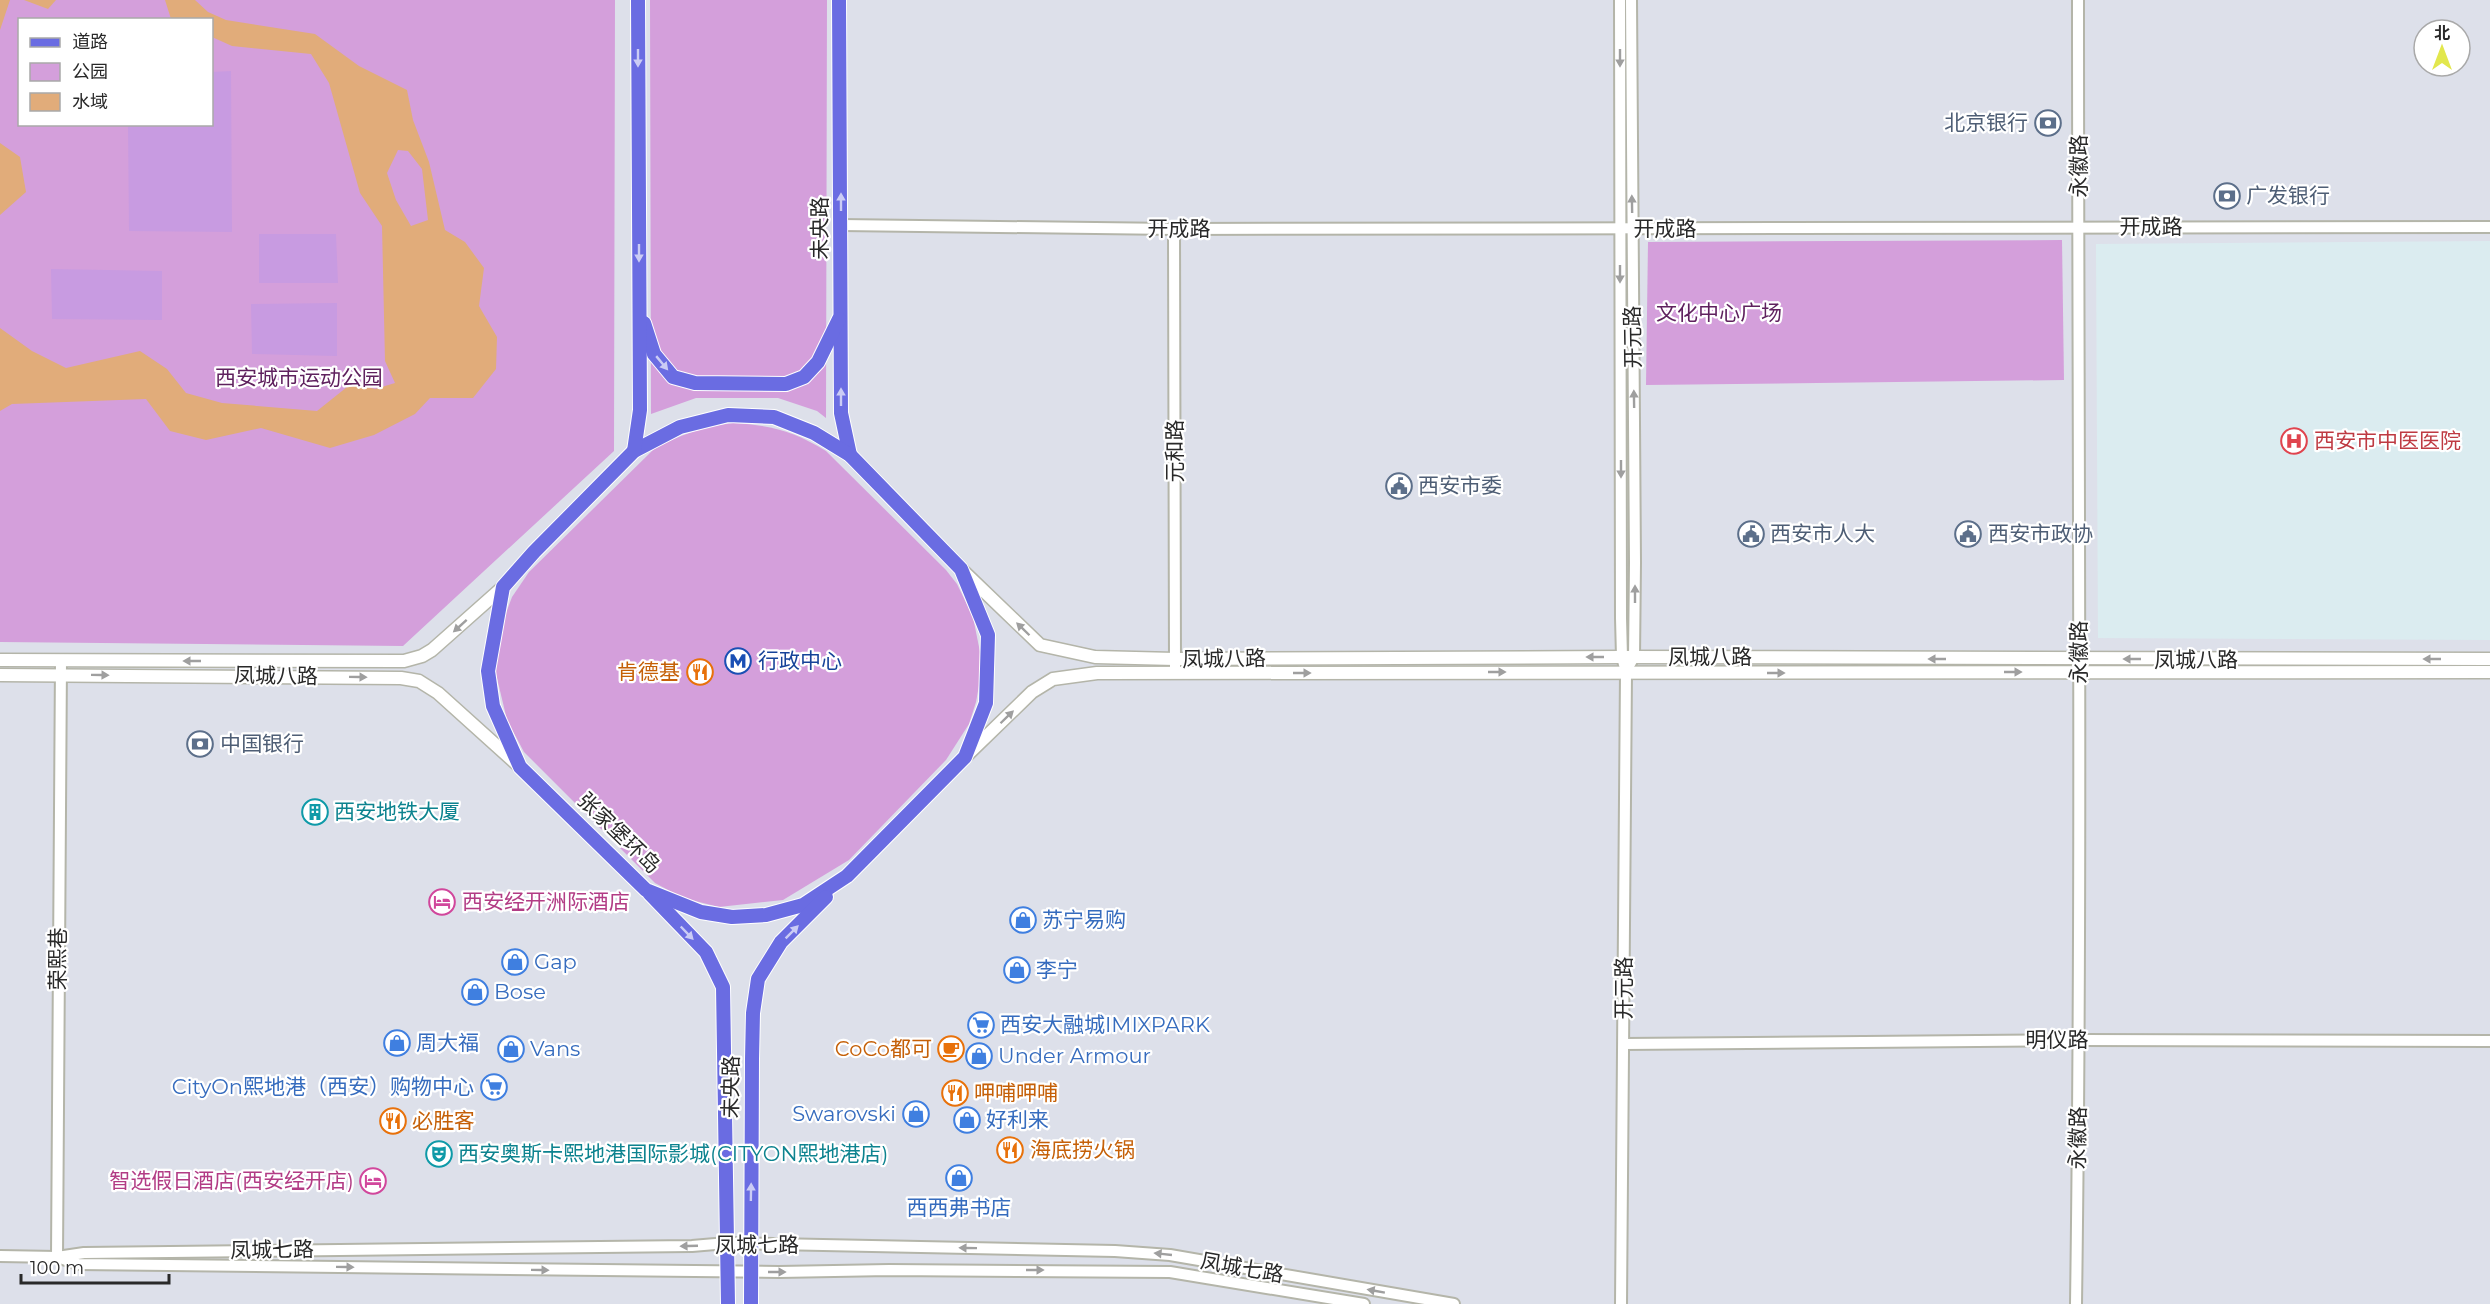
<svg xmlns="http://www.w3.org/2000/svg" width="2490" height="1304" viewBox="0 0 2490 1304" font-family="Montserrat,'Noto Sans SC',sans-serif">
  <style>
    .medical { fill: #dbecf0 }
    .green { fill: #d49fdb; fill-rule: evenodd }
    .pitch { fill: #c89be1 }
    .water { fill: #e1ac7a; fill-rule: evenodd }
    .lines { fill: none; stroke-linecap: round; stroke-linejoin: round }
    .tertiary-casing { stroke: #b4b5a9; stroke-width: 14 }
    .secondary-casing { stroke: #b4b5a9; stroke-width: 15 }
    .primary-casing { stroke: #fff; stroke-width: 16 }
    .tertiary { stroke: #fff; stroke-width: 10 }
    .secondary { stroke: #fff; stroke-width: 12 }
    .primary { stroke: #6a6ce2; stroke-width: 14 }
    .oneway { fill: #cbccf5 }
    .oneway2 { fill: #9f9f9f }
    .labels { text-anchor: middle; stroke-width: 4.5; stroke-linejoin: round; paint-order: stroke }
    .service-label { font-size: 21px; fill: #4e5e75; stroke: #fff; text-anchor: start }
    .street-label { font-size: 21px; fill: #292929; stroke: #fff }
    .park-label { font-size: 21px; fill: #5f215e; stroke: #fff }
    .health-label { font-size: 21px; fill: #be3a42; stroke: #fff; text-anchor: start }
    .transit-label { font-size: 21px; fill: #164399; stroke: #fff; text-anchor: start }
    .food-label { font-size: 21px; fill: #c56008; stroke: #fff; text-anchor: start }
    .culture-label { font-size: 21px; fill: #0d838f; stroke: #fff; text-anchor: start }
    .hotel-label { font-size: 21px; fill: #b23c85; stroke: #fff; text-anchor: start }
    .shop-label { font-size: 21px; fill: #366cbe; stroke: #fff; text-anchor: start }
  </style>
  <rect width="100%" height="100%" fill="#dde0ea"/>
  <path class="medical" d="M 2490,241 L 2490,640 L 2098,638 L 2096,244 Z"/>
  <g class="green">
    <path d="M 0,0 L 615,0 L 614,451 L 403,646 L 0,642 ZM 20,20 L 212,20 L 212,124 L 20,124 Z"/>
    <path d="M 650,0 L 827,0 L 826,418 L 817,411 L 778,398 L 696,398 L 651,414 Z"/>
    <path d="M 2062,240 L 2064,380 L 1646,385 L 1648,242 Z"/>
    <path d="M 733,423 C 770,425 794,431 826,451 L 946,570 L 957,584 L 973,617 L 980,652 L 980,680 L 976,702 L 969,724 L 946,760 L 849,860 L 783,900 L 719,907 L 683,898 L 655,883 L 524,752 L 507,720 L 496,674 L 497,646 L 503,621 L 512,597 L 529,572 L 654,449 C 679,435 704,426 733,423 Z"/>
  </g>
  <g class="pitch">
    <path d="M 231,71 L 232,232 L 129,231 L 128,125 L 212,124 L 212,72 Z"/>
    <path d="M 259,234 L 336,234 L 338,283 L 259,283 Z"/>
    <path d="M 51,269 L 162,271 L 162,320 L 52,319 Z"/>
    <path d="M 337,303 L 337,356 L 252,354 L 251,304 Z"/>
  </g>
  <g class="water">
    <path d="M 0,0 L 10,0 L 0,30 Z"/>
    <path d="M 24,0 L 56,0 L 48,9 Z"/>
    <path d="M 165,0 L 195,0 L 208,12 L 226,20 L 315,34 L 359,66 L 407,90 L 413,120 L 429,162 L 445,230 L 465,242 L 484,268 L 479,306 L 497,337 L 496,369 L 473,398 L 430,398 L 415,414 L 374,435 L 330,448 L 261,428 L 206,440 L 170,431 L 146,399 L 12,404 L 0,411 L 0,328 L 32,351 L 66,368 L 140,351 L 167,369 L 186,393 L 222,403 L 317,411 L 352,383 L 375,389 L 395,383 L 385,361 L 382,226 L 360,193 L 329,83 L 311,54 L 232,46 L 212,37 L 212,20 L 171,19 ZM 398,150 L 408,151 L 422,169 L 428,220 L 411,226 L 396,200 L 387,173 Z"/>
    <path d="M 0,143 L 20,157 L 26,192 L 0,215 Z"/>
  </g>
  <g class="lines">
    <g class="tertiary-casing">
      <g id="tertiary">
        <path d="M 1620,0 L 1621,618 L 1622,657 L 1626,672 L 1621,1304"/>
        <path d="M 841,225 L 1174,229 L 2490,227"/>
        <path d="M 1174,229 L 1175,667"/>
        <path d="M 1630,664 L 1634,657 L 1635,563 L 1631,0"/>
        <path d="M 1624,1044 L 2080,1040 L 2490,1041"/>
        <path d="M 0,1256 L 57,1257 L 84,1253 L 692,1246 L 727,1243 L 1115,1251 L 1170,1255 L 1454,1304"/>
        <path d="M 57,1257 L 61,661"/>
        <path d="M 60,1258 L 78,1264 L 779,1272 L 889,1270 L 1170,1272 L 1364,1304"/>
        <path d="M 2076,1304 C 2082,869 2078,435 2078,0"/>
      </g>
    </g>
    <g class="secondary-casing">
      <g id="secondary">
        <path d="M 962,570 L 1040,645 L 1095,657 L 1175,659 L 1622,657 L 2490,659"/>
        <path d="M 0,660 L 404,661 L 422,656 L 432,650 L 503,587"/>
        <path d="M 0,675 L 401,678 L 419,681 L 438,693 L 519,766"/>
        <path d="M 965,757 L 1032,692 L 1053,679 L 1097,673 L 2490,672"/>
      </g>
    </g>
    <g class="primary-casing">
      <g id="primary">
        <path d="M 839,0 L 841,413 L 850,455"/>
        <path d="M 644,323 L 654,354 L 673,377 L 695,383 L 786,384 L 804,377 L 818,362 L 839,319"/>
        <path d="M 728,415 L 774,417 L 814,433 L 850,455 L 961,569 L 988,635 L 986,703 L 965,757 L 847,876 L 803,905 L 766,915 L 732,917 L 701,912 L 646,890 L 520,767 L 493,706 L 488,671 L 503,587 L 534,552 L 634,451 L 680,427 Z"/>
        <path d="M 634,451 L 640,410 L 638,0"/>
        <path d="M 650,894 L 706,952 L 723,987 L 728,1304"/>
        <path d="M 751,1304 L 752,1059 L 753,1013 L 758,979 L 781,942 L 826,897"/>
      </g>
    </g>
    <use href="#tertiary" class="tertiary"/>
    <use href="#secondary" class="secondary"/>
    <use href="#primary" class="primary"/>
  </g>
  <defs><path id="oneway-solid" d="M-6-.8H1V-3.2L6.5 0L1 3.2V.8H-6Z" transform="scale(1.5)"/></defs>
  <g class="oneway">
    <use href="#oneway-solid" transform="translate(638 58) rotate(90)"/>
    <use href="#oneway-solid" transform="translate(841 202) rotate(-90)"/>
    <use href="#oneway-solid" transform="translate(639 253) rotate(90)"/>
    <use href="#oneway-solid" transform="translate(662 363) rotate(50)"/>
    <use href="#oneway-solid" transform="translate(841 397) rotate(-90)"/>
    <use href="#oneway-solid" transform="translate(792 932) rotate(-45)"/>
    <use href="#oneway-solid" transform="translate(687 933) rotate(46)"/>
    <use href="#oneway-solid" transform="translate(751 1192) rotate(-89)"/>
  </g>
  <g class="oneway2">
    <use href="#oneway-solid" transform="translate(1620 58) rotate(90)"/>
    <use href="#oneway-solid" transform="translate(1632 204) rotate(-91)"/>
    <use href="#oneway-solid" transform="translate(1620 274) rotate(90)"/>
    <use href="#oneway-solid" transform="translate(1634 399) rotate(-91)"/>
    <use href="#oneway-solid" transform="translate(1621 469) rotate(90)"/>
    <use href="#oneway-solid" transform="translate(1635 594) rotate(-90)"/>
    <use href="#oneway-solid" transform="translate(460 626) rotate(138)"/>
    <use href="#oneway-solid" transform="translate(1023 629) rotate(-136)"/>
    <use href="#oneway-solid" transform="translate(1595 657) rotate(180)"/>
    <use href="#oneway-solid" transform="translate(1937 659) rotate(-180)"/>
    <use href="#oneway-solid" transform="translate(2132 659) rotate(-180)"/>
    <use href="#oneway-solid" transform="translate(2432 659) rotate(180)"/>
    <use href="#oneway-solid" transform="translate(192 661) rotate(180)"/>
    <use href="#oneway-solid" transform="translate(1497 672)"/>
    <use href="#oneway-solid" transform="translate(2013 672)"/>
    <use href="#oneway-solid" transform="translate(1302 673)"/>
    <use href="#oneway-solid" transform="translate(1776 673)"/>
    <use href="#oneway-solid" transform="translate(100 675) rotate(1)"/>
    <use href="#oneway-solid" transform="translate(358 677) rotate(1)"/>
    <use href="#oneway-solid" transform="translate(1007 717) rotate(-44)"/>
    <use href="#oneway-solid" transform="translate(689 1246) rotate(178)"/>
    <use href="#oneway-solid" transform="translate(968 1248) rotate(-179)"/>
    <use href="#oneway-solid" transform="translate(1163 1254) rotate(-174)"/>
    <use href="#oneway-solid" transform="translate(345 1267) rotate(1)"/>
    <use href="#oneway-solid" transform="translate(540 1270) rotate(1)"/>
    <use href="#oneway-solid" transform="translate(1035 1270)"/>
    <use href="#oneway-solid" transform="translate(777 1272)"/>
    <use href="#oneway-solid" transform="translate(1376 1291) rotate(-170)"/>
  </g>
  <defs>
    <g id="bank-ring" transform="scale(1.35)"><circle r="9.5" fill="#fff" stroke="#5c6f8a" stroke-width="1.5"/><path d="M-6-4H6V4H-6ZM0-2.3a2.3 2.3 0 1 0 0 4.6a2.3 2.3 0 1 0 0-4.6Z" fill="#5c6f8a"/></g>
    <g id="hospital-ring" transform="scale(1.35)"><circle r="9.5" fill="#fff" stroke="#e0444e" stroke-width="1.5"/><path d="M-5-5h3v3.5h4V-5h3V5h-3V1.5h-4V5h-3Z" fill="#e0444e"/></g>
    <g id="civic-ring" transform="scale(1.35)"><circle r="9.5" fill="#fff" stroke="#5c6f8a" stroke-width="1.5"/><path d="M-.6-6.5H3V-4.5H.6V-3L4-1V1h2V6H-6V1h2V-1L-.6-3ZM-1.2 2.5V6h2.4V2.5Z" fill="#5c6f8a"/></g>
    <g id="metro-ring" transform="scale(1.35)"><circle r="9.5" fill="#fff" stroke="#1a4fb4" stroke-width="1.5"/><path d="M-5.5 5V-5H-3L0 0L3-5H5.5V5H3V-.5L0 4L-3-.5V5Z" fill="#1a4fb4"/></g>
    <g id="restaurant-ring" transform="scale(1.35)"><circle r="9.5" fill="#fff" stroke="#e8710a" stroke-width="1.5"/><path d="M-5-6h1v4h1v-4h1v4h1v-4h1v5L-1.5 .5V6h-2V.5L-5-1ZM5-6V6H3V1.5H1.5Q1.5-4 5-6Z" fill="#e8710a"/></g>
    <g id="building-ring" transform="scale(1.35)"><circle r="9.5" fill="#fff" stroke="#0f9aa8" stroke-width="1.5"/><path d="M-4-6H4V6H1V3H-1V6H-4ZM-2.5-4.3h1.7v1.8h-1.7ZM.8-4.3h1.7v1.8H.8ZM-2.5-1h1.7V.8h-1.7ZM.8-1h1.7V.8H.8Z" fill="#0f9aa8"/></g>
    <g id="hotel-ring" transform="scale(1.35)"><circle r="9.5" fill="#fff" stroke="#d1479c" stroke-width="1.5"/><path d="M-6-4.5h1.5V1H6V5H4.5V3h-9V5H-6ZM-4 0a1.8 1.8 0 1 1 3.6 0ZM.5 0V-2.5h3Q6-2.5 6 0Z" fill="#d1479c"/></g>
    <g id="shop-ring" transform="scale(1.35)"><circle r="9.5" fill="#fff" stroke="#3f7fe0" stroke-width="1.5"/><path d="M-5-2.5h2.3a2.7 3.5 0 0 1 5.4 0H5L5.5 6h-11ZM-1.5-2.5h3a1.5 2.3 0 0 0-3 0Z" fill="#3f7fe0"/></g>
    <g id="supermarket-ring" transform="scale(1.35)"><circle r="9.5" fill="#fff" stroke="#3f7fe0" stroke-width="1.5"/><path d="M-6-5.5h2.5l.6 2H6L4.5 2H-2.5L-4.4-4H-6ZM-1.5 3.2a1.3 1.3 0 1 0 .1 0ZM3 3.2a1.3 1.3 0 1 0 .1 0Z" fill="#3f7fe0"/></g>
    <g id="cafe-ring" transform="scale(1.35)"><circle r="9.5" fill="#fff" stroke="#e8710a" stroke-width="1.5"/><path d="M-5.5-4.5H6V0H3Q3 3.5 0 3.5H-2.5Q-5.5 3.5-5.5 0ZM3-3.2v2h1.7v-2ZM-6 4.5H4V6H-6Z" fill="#e8710a"/></g>
    <g id="theatre-ring" transform="scale(1.35)"><circle r="9.5" fill="#fff" stroke="#0f9aa8" stroke-width="1.5"/><path d="M-5-5.5Q0-4 5-5.5V0Q5 5 0 6Q-5 5-5 0ZM-3.3-2.5H-1v1.5H-3.3ZM1-2.5H3.3v1.5H1ZM-2.8 1Q0 5.5 2.8 1Z" fill="#0f9aa8"/></g>
  </defs>
  <g fill-rule="evenodd">
    <use href="#bank-ring" x="2048" y="123"/>
    <use href="#bank-ring" x="2227" y="196"/>
    <use href="#hospital-ring" x="2294" y="441"/>
    <use href="#civic-ring" x="1399" y="486"/>
    <use href="#civic-ring" x="1751" y="534"/>
    <use href="#civic-ring" x="1968" y="534"/>
    <use href="#metro-ring" x="738" y="661"/>
    <use href="#restaurant-ring" x="700" y="672"/>
    <use href="#bank-ring" x="200" y="744"/>
    <use href="#building-ring" x="315" y="812"/>
    <use href="#hotel-ring" x="442" y="902"/>
    <use href="#shop-ring" x="1023" y="920"/>
    <use href="#shop-ring" x="515" y="962"/>
    <use href="#shop-ring" x="1017" y="970"/>
    <use href="#shop-ring" x="475" y="992"/>
    <use href="#supermarket-ring" x="981" y="1025"/>
    <use href="#shop-ring" x="397" y="1043"/>
    <use href="#shop-ring" x="511" y="1049"/>
    <use href="#cafe-ring" x="951" y="1049"/>
    <use href="#shop-ring" x="979" y="1056"/>
    <use href="#supermarket-ring" x="494" y="1087"/>
    <use href="#restaurant-ring" x="955" y="1093"/>
    <use href="#shop-ring" x="916" y="1114"/>
    <use href="#shop-ring" x="967" y="1120"/>
    <use href="#restaurant-ring" x="393" y="1121"/>
    <use href="#restaurant-ring" x="1010" y="1150"/>
    <use href="#theatre-ring" x="439" y="1154"/>
    <use href="#shop-ring" x="959" y="1178"/>
    <use href="#hotel-ring" x="373" y="1181"/>
  </g>
  <g class="labels">
    <g class="service-label">
      <text x="2028" y="130" text-anchor="end">北京银行</text>
      <text x="2246" y="203">广发银行</text>
      <text x="1418" y="493">西安市委</text>
      <text x="1770" y="541">西安市人大</text>
      <text x="1988" y="541">西安市政协</text>
      <text x="220" y="751">中国银行</text>
    </g>
    <g class="street-label">
      <text transform="translate(2079 166) rotate(-90)" y="7">永徽路</text>
      <text x="2151" y="234">开成路</text>
      <text transform="translate(820 228) rotate(-90)" y="7">未央路</text>
      <text x="1179" y="236">开成路</text>
      <text x="1665" y="236">开成路</text>
      <text transform="translate(1633 337) rotate(-91)" y="7">开元路</text>
      <text transform="translate(1175 451) rotate(-90)" y="7">元和路</text>
      <text transform="translate(2079 652) rotate(-90)" y="7">永徽路</text>
      <text x="1710" y="664">凤城八路</text>
      <text transform="translate(1224 659) rotate(-1)" y="7">凤城八路</text>
      <text x="2196" y="667">凤城八路</text>
      <text transform="translate(276 676) rotate(1)" y="7">凤城八路</text>
      <text transform="translate(619 833) rotate(44)" y="7">张家堡环岛</text>
      <text transform="translate(58 959) rotate(-90)" y="7">荣熙巷</text>
      <text transform="translate(1624 988) rotate(-90)" y="7">开元路</text>
      <text x="2057" y="1047">明仪路</text>
      <text transform="translate(731 1087) rotate(-89)" y="7">未央路</text>
      <text transform="translate(2078 1138) rotate(-89)" y="7">永徽路</text>
      <text x="757" y="1252">凤城七路</text>
      <text transform="translate(272 1250) rotate(-1)" y="7">凤城七路</text>
      <text transform="translate(1242 1268) rotate(10)" y="7">凤城七路</text>
    </g>
    <g class="park-label">
      <text x="1719" y="320">文化中心广场</text>
      <text x="299" y="385">西安城市运动公园</text>
    </g>
    <g class="health-label">
      <text x="2314" y="448">西安市中医医院</text>
    </g>
    <g class="transit-label">
      <text x="758" y="668">行政中心</text>
    </g>
    <g class="food-label">
      <text x="680" y="679" text-anchor="end">肯德基</text>
      <text x="932" y="1056" text-anchor="end">CoCo都可</text>
      <text x="974" y="1100">呷哺呷哺</text>
      <text x="412" y="1128">必胜客</text>
      <text x="1030" y="1157">海底捞火锅</text>
    </g>
    <g class="culture-label">
      <text x="334" y="819">西安地铁大厦</text>
      <text x="458" y="1161">西安奥斯卡熙地港国际影城(CITYON熙地港店)</text>
    </g>
    <g class="hotel-label">
      <text x="462" y="909">西安经开洲际酒店</text>
      <text x="354" y="1188" text-anchor="end">智选假日酒店(西安经开店)</text>
    </g>
    <g class="shop-label">
      <text x="1042" y="927">苏宁易购</text>
      <text x="534" y="969">Gap</text>
      <text x="1036" y="977">李宁</text>
      <text x="494" y="999">Bose</text>
      <text x="1000" y="1032">西安大融城IMIXPARK</text>
      <text x="416" y="1050">周大福</text>
      <text x="530" y="1056">Vans</text>
      <text x="998" y="1063">Under Armour</text>
      <text x="474" y="1094" text-anchor="end">CityOn熙地港（西安）购物中心</text>
      <text x="896" y="1121" text-anchor="end">Swarovski</text>
      <text x="986" y="1127">好利来</text>
      <text x="959" y="1215" text-anchor="middle">西西弗书店</text>
    </g>
  </g>
  <rect x="18" y="18" width="195" height="108" fill="#ffffff" stroke="#a9a9a9" stroke-width="1.5"/>
  <rect x="30" y="38" width="30" height="9" fill="#6a6ce2" stroke="#a9a9a9" stroke-width="1.5"/>
  <text x="72" y="48" font-size="18" fill="#292929">道路</text>
  <rect x="30" y="63" width="30" height="18" fill="#d49fdb" stroke="#a9a9a9" stroke-width="1.5"/>
  <text x="72" y="78" font-size="18" fill="#292929">公园</text>
  <rect x="30" y="93" width="30" height="18" fill="#e1ac7a" stroke="#a9a9a9" stroke-width="1.5"/>
  <text x="72" y="108" font-size="18" fill="#292929">水域</text>
  <g transform="translate(2442 48)"><circle r="28" fill="#ffffff" stroke="#a9a9a9" stroke-width="1.5"/>
  <path d="M0-4.5L10 22L0 15L-10 22Z" fill="#e2e74d"/>
  <text y="-9" font-size="16" font-weight="bold" text-anchor="middle" fill="#292929">北</text>
  </g>
  <path d="M21 1274v9h148v-9" fill="none" stroke="#292929" stroke-width="3"/>
  <text x="30" y="1274" font-size="18" fill="#292929" stroke="#ffffff" stroke-width="4.5" paint-order="stroke">100 m</text>
</svg>
